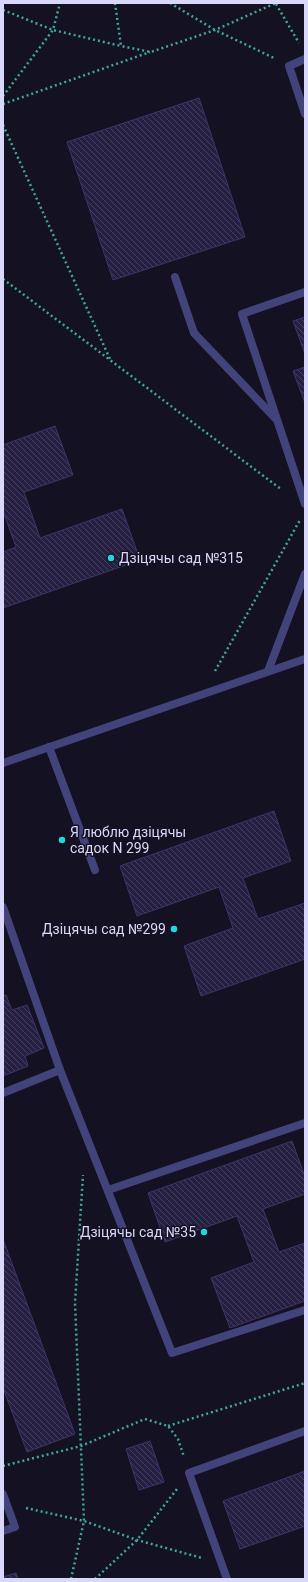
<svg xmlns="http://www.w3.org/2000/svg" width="308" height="1582" viewBox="0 0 308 1582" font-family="Roboto,sans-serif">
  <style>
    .building { fill: url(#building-back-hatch); stroke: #3d356a }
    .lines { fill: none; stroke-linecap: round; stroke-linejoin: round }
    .path { stroke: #3fa79b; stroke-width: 2.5; stroke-dasharray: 2 3; stroke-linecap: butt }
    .service { stroke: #43437c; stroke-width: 8 }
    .poi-dot { fill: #1ed7e0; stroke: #141123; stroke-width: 1.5 }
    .labels { text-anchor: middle; stroke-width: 3; stroke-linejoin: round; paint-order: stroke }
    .poi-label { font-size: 14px; fill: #dad8fa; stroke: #141123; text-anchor: start }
  </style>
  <defs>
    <pattern id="building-back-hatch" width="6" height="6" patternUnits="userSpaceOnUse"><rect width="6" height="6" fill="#252041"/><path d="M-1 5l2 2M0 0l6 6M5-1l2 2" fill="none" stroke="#44405d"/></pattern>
  </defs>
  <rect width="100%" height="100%" fill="#141123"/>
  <g class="building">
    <path d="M 199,98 L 245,237 L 113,280 L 67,142 Z"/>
    <path d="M 305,317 L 305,354 L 293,321 Z"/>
    <path d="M 305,367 L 305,403 L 293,371 Z"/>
    <path d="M 55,426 L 73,475 L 24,492 L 40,538 L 122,509 L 140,560 L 3,608 L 3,552 L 16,547 L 3,511 L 3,445 Z"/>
    <path d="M 274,811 L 291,861 L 243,878 L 258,919 L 305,903 L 305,959 L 201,996 L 184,946 L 233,928 L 219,887 L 137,916 L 120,866 Z"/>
    <path d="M 6,995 L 12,1010 L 27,1005 L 44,1048 L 25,1056 L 28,1066 L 3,1076 L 3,996 Z"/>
    <path d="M 292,1141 L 305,1177 L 305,1194 L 263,1209 L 279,1252 L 305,1243 L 305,1301 L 230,1328 L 211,1278 L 254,1262 L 237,1216 L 165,1242 L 148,1193 Z"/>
    <path d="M 3,1239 L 75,1434 L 27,1452 L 3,1388 Z"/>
    <path d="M 150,1441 L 164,1482 L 139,1490 L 126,1449 Z"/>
    <path d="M 305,1471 L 305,1526 L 240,1549 L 223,1501 Z"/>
    <path d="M 16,1573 L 18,1579 L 3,1579 L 3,1577 Z"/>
  </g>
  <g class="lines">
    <g class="path">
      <path d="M 115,3 L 121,46 L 151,52 L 215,30 L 276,3"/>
      <path d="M 170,3 L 215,30 L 274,58"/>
      <path d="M 276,4 L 299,43"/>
      <path d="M 3,10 L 53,30 L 121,46"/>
      <path d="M 3,96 L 53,30 L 60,3"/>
      <path d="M 3,104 L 150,52"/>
      <path d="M 3,125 L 110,359"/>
      <path d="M 3,279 L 282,490"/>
      <path d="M 215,671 L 300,520"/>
      <path d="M 168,1426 L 305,1383"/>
      <path d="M 3,1466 L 81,1446 L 145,1419 L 168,1426 L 178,1439 L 184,1457"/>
      <path d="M 26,1508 L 84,1521 L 137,1540 L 202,1558"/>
      <path d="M 71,1579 L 84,1521 L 75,1303 L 83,1175"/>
      <path d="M 95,1579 L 137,1540 L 177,1489"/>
    </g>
    <g class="service">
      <path d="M 305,59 L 289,66 L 305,114"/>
      <path d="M 175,277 L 194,333 L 275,418"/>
      <path d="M 305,292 L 242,314 L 305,504"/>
      <path d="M 268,671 L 305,574"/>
      <path d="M 49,747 L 95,870"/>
      <path d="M 3,763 L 305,659"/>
      <path d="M 3,907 L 60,1070 L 3,1093"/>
      <path d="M 60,1070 L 172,1353 L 305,1310"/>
      <path d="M 108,1190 L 305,1123"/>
      <path d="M 3,1494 L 15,1527 L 3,1531"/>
      <path d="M 227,1579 L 189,1473 L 305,1431"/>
    </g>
  </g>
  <g class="poi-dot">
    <circle cx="111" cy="558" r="4"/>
    <circle cx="62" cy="840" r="4"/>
    <circle cx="174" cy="929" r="4"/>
    <circle cx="204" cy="1232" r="4"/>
  </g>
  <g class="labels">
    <g class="poi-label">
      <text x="119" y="563">Дзіцячы сад №315</text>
      <text x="70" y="837">Я люблю дзіцячы<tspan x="70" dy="16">садок N 299</tspan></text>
      <text x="166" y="934" text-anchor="end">Дзіцячы сад №299</text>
      <text x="196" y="1237" text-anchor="end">Дзіцячы сад №35</text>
    </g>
  </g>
  <rect width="308" height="1582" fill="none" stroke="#dad8fa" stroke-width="8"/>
</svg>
